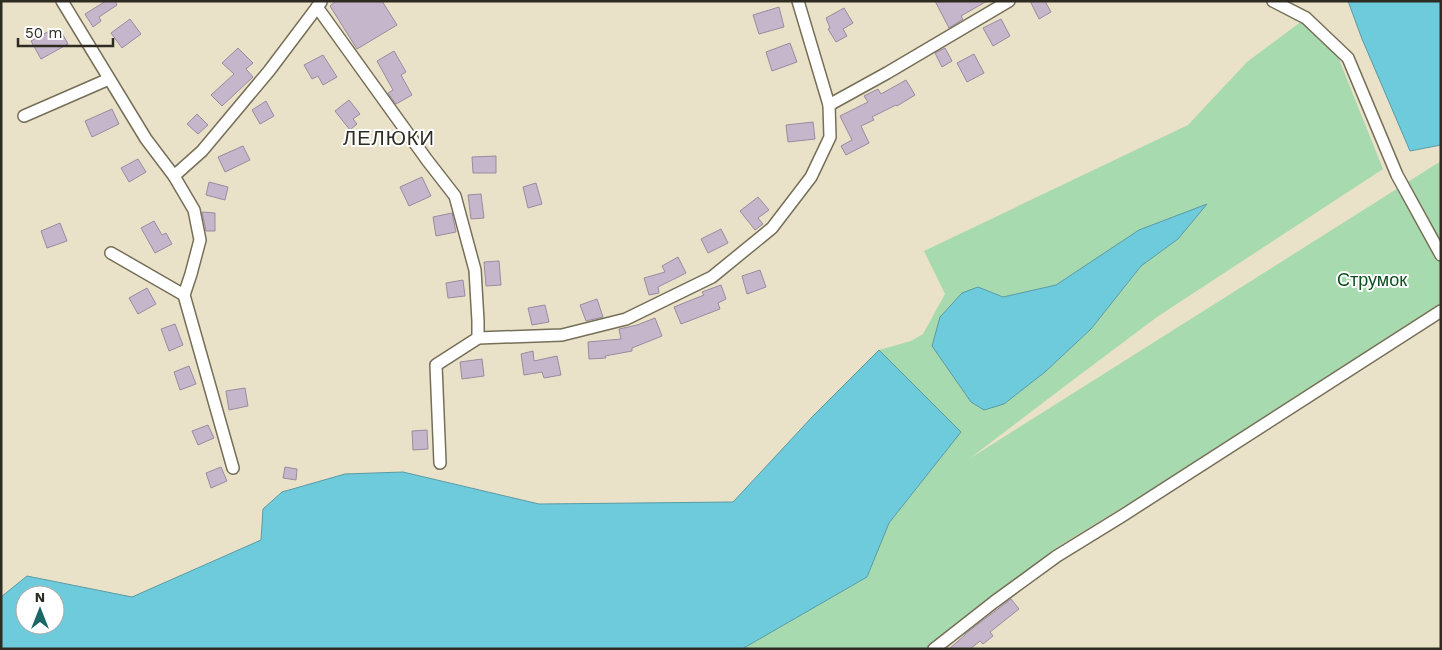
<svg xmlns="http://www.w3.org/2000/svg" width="1442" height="650" viewBox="0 0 1442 650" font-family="'Work Sans',sans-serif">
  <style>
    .green { fill: #a7daae; fill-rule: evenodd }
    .water { fill: #6dcbdc; stroke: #5a9ba4; fill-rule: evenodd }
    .building { fill: #c6b6cc; stroke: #9b8ba0 }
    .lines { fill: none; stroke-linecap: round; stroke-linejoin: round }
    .minor-casing { stroke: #766f58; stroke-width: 14 }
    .minor { stroke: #fff; stroke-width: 11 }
    .labels { text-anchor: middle; stroke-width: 4; stroke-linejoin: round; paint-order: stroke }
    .park-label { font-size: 18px; fill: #0d4e20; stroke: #fff }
    .quarter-label { font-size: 20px; letter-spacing: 1px; fill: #2e2b22; stroke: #fff }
  </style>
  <rect width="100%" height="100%" fill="#eae2c8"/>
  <path class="green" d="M 1306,18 L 1336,52 L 1383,169 L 1157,317 L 1069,383 L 969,459 L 1441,161 L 1441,313 L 1054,549 L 1024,574 L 926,649 L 742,649 L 867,577 L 889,523 L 961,432 L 879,350 L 911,341 L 923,334 L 945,294 L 924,251 L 1188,125 L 1247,62 ZM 1139,230 L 1178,239 L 1141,266 L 1091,329 L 1045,372 L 1004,404 L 978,287 L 1003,297 L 1056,285 Z"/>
  <g class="water">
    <path d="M 1348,1 L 1441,1 L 1441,145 L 1410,151 L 1362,39 Z"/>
    <path d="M 1207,204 L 1178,239 L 1141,266 L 1091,329 L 1045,372 L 1004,404 L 984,410 L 971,402 L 932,346 L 940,317 L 962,293 L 978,287 L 1003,297 L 1056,285 L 1139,230 Z"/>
    <path d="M 879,350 L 961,432 L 889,523 L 867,577 L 742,649 L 1,649 L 1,597 L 27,576 L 132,597 L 261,540 L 263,509 L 282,492 L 345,474 L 403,472 L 539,504 L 733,502 L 813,416 ZM 25,595 L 55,595 L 55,625 L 25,625 Z"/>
  </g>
  <g class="building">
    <path d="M 106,1 L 115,1 L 117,5 L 99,17 L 101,21 L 93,27 L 85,14 Z"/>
    <path d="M 336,1 L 382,1 L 397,25 L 357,49 L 330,6 Z"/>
    <path d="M 935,1 L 987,1 L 961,16 L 963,19 L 949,28 Z"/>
    <path d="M 1030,1 L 1045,1 L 1051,12 L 1039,19 Z"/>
    <path d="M 779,7 L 784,27 L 759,34 L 753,15 Z"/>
    <path d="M 844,8 L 853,23 L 843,29 L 847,36 L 836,42 L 828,29 L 830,28 L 826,18 Z"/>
    <path d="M 130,19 L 141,34 L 122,48 L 111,33 Z"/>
    <path d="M 1001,19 L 1010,36 L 993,46 L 983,28 Z"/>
    <path d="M 51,30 L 54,35 L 61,31 L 68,44 L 41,59 L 31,41 Z"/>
    <path d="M 790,43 L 797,62 L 772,71 L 766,52 Z"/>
    <path d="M 238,48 L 253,63 L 246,69 L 253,77 L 222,106 L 211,95 L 234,74 L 222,63 Z"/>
    <path d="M 945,48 L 952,61 L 942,67 L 935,53 Z"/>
    <path d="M 394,51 L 406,72 L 401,75 L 412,95 L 396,104 L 388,93 L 393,90 L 377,61 Z"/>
    <path d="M 974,54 L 984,73 L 967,82 L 957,63 Z"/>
    <path d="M 323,55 L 337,77 L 323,85 L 318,76 L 312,79 L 304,65 Z"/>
    <path d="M 906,80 L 915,95 L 897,106 L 896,105 L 872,117 L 874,120 L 861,126 L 869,143 L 846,155 L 841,146 L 852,140 L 840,116 L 868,102 L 864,96 L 878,89 L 881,94 Z"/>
    <path d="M 349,100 L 360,114 L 353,119 L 357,124 L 350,130 L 335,111 Z"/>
    <path d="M 266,101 L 274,116 L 260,124 L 252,110 Z"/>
    <path d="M 112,109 L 119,124 L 92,137 L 85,121 Z"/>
    <path d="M 197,114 L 208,125 L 198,134 L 187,124 Z"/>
    <path d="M 813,122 L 815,139 L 788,142 L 786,125 Z"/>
    <path d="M 243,146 L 250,160 L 225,172 L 218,157 Z"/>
    <path d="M 496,156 L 496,173 L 473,173 L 472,157 Z"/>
    <path d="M 138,159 L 146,172 L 129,182 L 121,168 Z"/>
    <path d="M 422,177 L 431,196 L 409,206 L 400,187 Z"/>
    <path d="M 209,182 L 228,187 L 225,200 L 206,195 Z"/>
    <path d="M 536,183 L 542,204 L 528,208 L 523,187 Z"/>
    <path d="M 481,194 L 484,218 L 471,219 L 468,195 Z"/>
    <path d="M 758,197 L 769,210 L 758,218 L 763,224 L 755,230 L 740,211 Z"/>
    <path d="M 202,212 L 215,213 L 215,231 L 206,231 Z"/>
    <path d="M 452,213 L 456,232 L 436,236 L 433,217 Z"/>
    <path d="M 154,221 L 162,235 L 166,233 L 172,244 L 155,253 L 141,228 Z"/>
    <path d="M 60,223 L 67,241 L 47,248 L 41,231 Z"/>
    <path d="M 721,229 L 728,243 L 708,253 L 701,239 Z"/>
    <path d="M 678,257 L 686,273 L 658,287 L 659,293 L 649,295 L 644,278 L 665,272 L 662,266 Z"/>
    <path d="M 499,261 L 501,285 L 486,286 L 484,262 Z"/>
    <path d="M 760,270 L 766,287 L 747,294 L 742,276 Z"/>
    <path d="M 463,280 L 465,296 L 448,298 L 446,283 Z"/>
    <path d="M 721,285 L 726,299 L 718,303 L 720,309 L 681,324 L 674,307 L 704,295 L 702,292 Z"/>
    <path d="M 147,288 L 156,304 L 138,314 L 129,298 Z"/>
    <path d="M 597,299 L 603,317 L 586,321 L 580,305 Z"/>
    <path d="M 545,305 L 549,322 L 532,325 L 528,308 Z"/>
    <path d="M 655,318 L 662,336 L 632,348 L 632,351 L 605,356 L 606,358 L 589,359 L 588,342 L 621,339 L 619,329 L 637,325 Z"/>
    <path d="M 175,324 L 183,345 L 169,351 L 161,329 Z"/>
    <path d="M 533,351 L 534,361 L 557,356 L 561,375 L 544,378 L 542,372 L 524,375 L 521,354 Z"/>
    <path d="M 482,359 L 484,376 L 462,379 L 460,362 Z"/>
    <path d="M 189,366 L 196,384 L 180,390 L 174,372 Z"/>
    <path d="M 245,388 L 248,406 L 229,410 L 226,391 Z"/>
    <path d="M 208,425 L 214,438 L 198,445 L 192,431 Z"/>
    <path d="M 427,430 L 428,449 L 413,450 L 412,431 Z"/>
    <path d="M 221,467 L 227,481 L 211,488 L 206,473 Z"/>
    <path d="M 285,467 L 297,469 L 296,480 L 283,478 Z"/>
    <path d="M 1011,599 L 1019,609 L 990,632 L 993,636 L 983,644 L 980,641 L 970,649 L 949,649 L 965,635 L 965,634 Z"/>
  </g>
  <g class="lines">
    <g class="minor-casing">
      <g id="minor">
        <path d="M 62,1 L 146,139 L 174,176 L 194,210 L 200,240 L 191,274 L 184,295 L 233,468"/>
        <path d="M 1273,1 L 1306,18 L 1348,58 L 1397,175 L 1441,255"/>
        <path d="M 317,7 L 427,160 L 455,196 L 475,270 L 478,321 L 478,338"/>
        <path d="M 829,105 L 887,73 L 1009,1"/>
        <path d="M 24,116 L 109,79"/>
        <path d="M 174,176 L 202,151 L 269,71 L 321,2"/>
        <path d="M 111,253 L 184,295"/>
        <path d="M 440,463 L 436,365 L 478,338 L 562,335 L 626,319 L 712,277 L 772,228 L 811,177 L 830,137 L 829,105 L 798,1"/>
        <path d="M 934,649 L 994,602 L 1057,556 L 1122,516 L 1441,311"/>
      </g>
    </g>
    <use href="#minor" class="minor"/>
  </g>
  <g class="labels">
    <g class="park-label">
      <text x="1372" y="286">Струмок</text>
    </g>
    <g class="quarter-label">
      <text x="389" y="145">ЛЕЛЮКИ</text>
    </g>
  </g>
  <rect width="1442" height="650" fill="none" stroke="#2e2b22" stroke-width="5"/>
  <g transform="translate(40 610)"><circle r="24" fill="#ffffff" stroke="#abaaa7"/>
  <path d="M0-4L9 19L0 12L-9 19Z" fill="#1a6868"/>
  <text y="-8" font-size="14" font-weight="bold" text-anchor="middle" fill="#2e2b22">N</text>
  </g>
  <path d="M18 38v8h95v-8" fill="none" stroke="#2e2b22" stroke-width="2.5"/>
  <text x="25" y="38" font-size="15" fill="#2e2b22" stroke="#ffffff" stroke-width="4" paint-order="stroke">50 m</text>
</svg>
